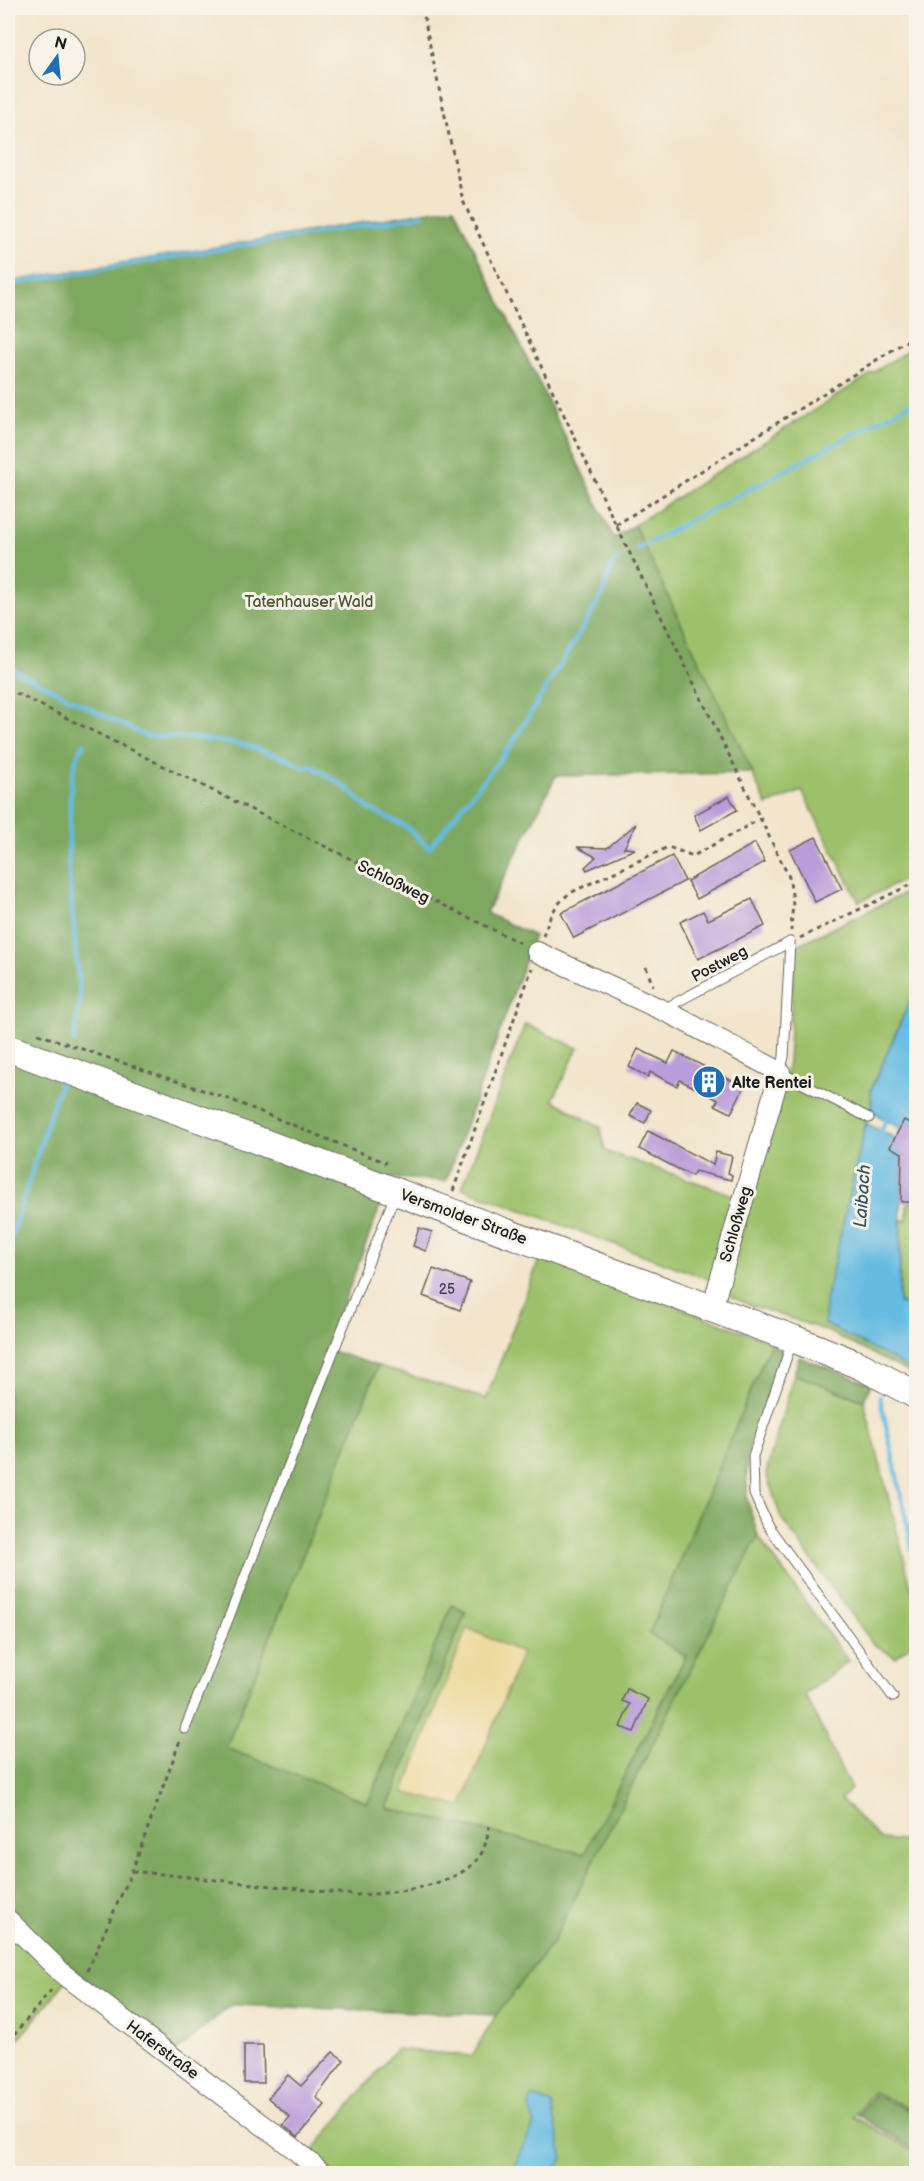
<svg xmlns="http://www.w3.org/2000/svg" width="924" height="2181" viewBox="0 0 924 2181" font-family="'Balsamiq Sans',sans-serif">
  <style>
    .green { fill: #9dc16a; stroke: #5c6e43; stroke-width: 1.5 }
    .forest { fill: #7ea75e; stroke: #4d623d; stroke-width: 1.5 }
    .sand { fill: #eeda9e; stroke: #857b5d; stroke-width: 1.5 }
    .water { fill: #66bbe2; stroke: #416c7f; stroke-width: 1.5 }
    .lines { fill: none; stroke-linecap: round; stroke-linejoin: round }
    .stream { stroke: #66bbe2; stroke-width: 4.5 }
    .building { fill: #b99cda }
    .lane-casing { stroke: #67625a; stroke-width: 11 }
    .street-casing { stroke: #67625a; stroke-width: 22 }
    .secondary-casing { stroke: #67625a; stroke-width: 29 }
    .path { stroke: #67625a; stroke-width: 3; stroke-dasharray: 4.5 4.5; stroke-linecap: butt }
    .lane { stroke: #fff; stroke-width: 9 }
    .street { stroke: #fff; stroke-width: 20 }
    .secondary { stroke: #fff; stroke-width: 27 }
    .labels { text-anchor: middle; stroke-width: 6; stroke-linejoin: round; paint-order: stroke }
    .number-label { font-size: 14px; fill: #433c4c }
    .park-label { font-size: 16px; fill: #495637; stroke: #f7f3e8 }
    .street-label { font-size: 16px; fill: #1c1c1c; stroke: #f7f3e8 }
    .poi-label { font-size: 16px; font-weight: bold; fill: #1c1c1c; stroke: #f7f3e8; text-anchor: start }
    .water-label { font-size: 18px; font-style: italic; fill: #365461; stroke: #f7f3e8 }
  </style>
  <rect width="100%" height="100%" fill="#f7f3e8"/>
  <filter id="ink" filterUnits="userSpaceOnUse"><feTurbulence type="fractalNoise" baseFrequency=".0167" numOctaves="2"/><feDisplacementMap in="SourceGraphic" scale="12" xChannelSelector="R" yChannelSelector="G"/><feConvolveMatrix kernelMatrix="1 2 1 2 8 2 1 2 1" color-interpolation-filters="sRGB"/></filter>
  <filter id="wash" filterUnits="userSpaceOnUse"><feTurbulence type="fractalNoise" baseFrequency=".008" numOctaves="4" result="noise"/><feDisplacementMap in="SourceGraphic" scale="24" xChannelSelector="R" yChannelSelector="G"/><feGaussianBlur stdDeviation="1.35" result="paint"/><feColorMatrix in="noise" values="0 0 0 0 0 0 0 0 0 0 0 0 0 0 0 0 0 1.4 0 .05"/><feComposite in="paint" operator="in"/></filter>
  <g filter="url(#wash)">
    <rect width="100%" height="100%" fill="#f2e5cc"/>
    <g class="green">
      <path d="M 916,345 L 916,874 L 859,902 L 802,791 L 767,805 L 634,525 Z"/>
      <path d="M 916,888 L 916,987 L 871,1090 L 872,1112 L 865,1125 L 834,1268 L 916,1372 L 916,1376 L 825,1330 L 750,1305 L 732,1297 L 724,1289 L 780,1099 L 788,1062 L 795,946 Z"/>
      <path d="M 525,1024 L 578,1048 L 553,1100 L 601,1128 L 605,1151 L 734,1195 L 711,1280 L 462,1188 Z"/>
      <path d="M 907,1202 L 916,1202 L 916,1306 L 899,1304 L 901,1220 L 907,1220 Z"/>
      <path d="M 541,1255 L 771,1342 L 649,1634 L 686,1655 L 584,1854 L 387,1808 L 466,1612 L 453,1605 L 368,1803 L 226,1748 L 378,1366 L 486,1399 Z"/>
      <path d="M 794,1374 L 864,1401 L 916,1606 L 916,1641 L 895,1657 L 873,1644 L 781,1518 L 766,1473 Z"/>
      <path d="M 758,1536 L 848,1661 L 805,1694 L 851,1789 L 841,1799 L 880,1839 L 916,1842 L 916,2111 L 873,2092 L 854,2117 L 916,2152 L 916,2173 L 333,2174 L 310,2154 L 396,2049 L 472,2056 L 496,2015 L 552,1943 Z"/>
      <path d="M 8,1928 L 65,1982 L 8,2052 Z"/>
    </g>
    <g class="forest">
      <path d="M 454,207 L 614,538 L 634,525 L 753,773 L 556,776 L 486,913 L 534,936 L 446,1181 L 391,1178 L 326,1349 L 378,1366 L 226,1748 L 368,1803 L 452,1605 L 466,1612 L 387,1808 L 584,1854 L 686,1656 L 649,1634 L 771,1342 L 783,1352 L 747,1456 L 747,1498 L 758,1536 L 552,1943 L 496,2015 L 231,2005 L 172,2055 L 58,1955 L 8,1904 L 8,282 Z"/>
      <path d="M 799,1357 L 871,1384 L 864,1401 L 794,1374 Z"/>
      <path d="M 874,2095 L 916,2113 L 916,2150 L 858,2115 Z"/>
    </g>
    <path class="sand" d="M 467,1628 L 522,1653 L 461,1807 L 404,1792 Z"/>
    <g class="water">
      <path d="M 916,987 L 916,1126 L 905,1120 L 900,1128 L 872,1112 L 871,1090 Z"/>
      <path d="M 866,1123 L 895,1138 L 902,1153 L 899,1303 L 916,1306 L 916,1372 L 825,1324 L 825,1302 Z"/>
      <path d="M 532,2096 L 552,2104 L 563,2159 L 553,2173 L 514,2173 L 519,2153 L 535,2124 L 529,2107 Z"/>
    </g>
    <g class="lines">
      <g class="stream">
        <path d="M 8,284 L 423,215"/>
        <path d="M 637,549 L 916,401"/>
        <path d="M 8,631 L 11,669"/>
        <path d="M 8,667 L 145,736 L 196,738 L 245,745 L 289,759 L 302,767 L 312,766 L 344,786 L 368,808 L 407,827 L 429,848 L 510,747 L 602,596 L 612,564 L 618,559"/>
        <path d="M 74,1042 L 80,998 L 68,865 L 71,781 L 76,759 L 84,744"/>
        <path d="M 879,1137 L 888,1114"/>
        <path d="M 8,1247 L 60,1083"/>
        <path d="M 880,1397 L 916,1565"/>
      </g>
    </g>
    <g id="blocks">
      <g class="building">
        <path d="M 729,796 L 737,810 L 701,830 L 694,815 Z"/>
        <path d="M 636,824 L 624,848 L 635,849 L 587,870 L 585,867 L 596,857 L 577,847 L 607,848 Z"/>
        <path d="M 816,837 L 842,889 L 815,902 L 790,850 Z"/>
        <path d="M 755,843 L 765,862 L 697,899 L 687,881 Z"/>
        <path d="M 672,856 L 685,881 L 574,938 L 561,913 Z"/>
        <path d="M 752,899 L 765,926 L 698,959 L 680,922 L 703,911 L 708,920 Z"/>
        <path d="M 638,1049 L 668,1063 L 674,1051 L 744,1087 L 731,1113 L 715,1105 L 718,1100 L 680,1080 L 677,1086 L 650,1072 L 648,1077 L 629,1067 Z"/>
        <path d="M 637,1103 L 651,1110 L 645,1123 L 630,1116 Z"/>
        <path d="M 904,1120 L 916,1126 L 916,1202 L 901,1202 L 902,1153 L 890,1147 Z"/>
        <path d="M 648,1131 L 713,1165 L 716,1152 L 732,1156 L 728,1173 L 732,1175 L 731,1180 L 695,1171 L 692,1176 L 639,1149 Z"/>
        <path d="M 419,1228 L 432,1232 L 426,1251 L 413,1246 Z"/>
        <path d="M 433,1269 L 470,1282 L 460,1310 L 423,1296 Z"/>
        <path d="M 627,1689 L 648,1699 L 634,1732 L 620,1727 L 630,1704 L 622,1701 Z"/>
        <path d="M 244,2045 L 263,2045 L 264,2083 L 244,2083 Z"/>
        <path d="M 333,2052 L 344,2060 L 316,2097 L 325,2105 L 298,2137 L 283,2125 L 290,2117 L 268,2098 L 288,2075 L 301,2086 Z"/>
      </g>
    </g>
  </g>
  <g filter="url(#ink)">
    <use href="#blocks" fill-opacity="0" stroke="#67625a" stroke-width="1.5"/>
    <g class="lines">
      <g class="lane-casing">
        <g id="lane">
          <path d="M 790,942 L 784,1057 L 780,1072 L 869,1118"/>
          <path d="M 662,1010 L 790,942"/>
          <path d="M 792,1342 L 753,1456 L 754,1494 L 768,1526 L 893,1697"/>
          <path d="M 185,1729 L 395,1195"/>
        </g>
      </g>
      <g class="street-casing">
        <g id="street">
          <path d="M 537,952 L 675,1016 L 780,1072 L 712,1308"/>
          <path d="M 8,1920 L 64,1975 L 292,2147 L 323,2174"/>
        </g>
      </g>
      <g class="secondary-casing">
        <path id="secondary" d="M 8,1048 L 794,1339 L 861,1366 L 916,1395"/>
      </g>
      <g class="path">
        <path d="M 422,8 L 463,201 L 616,525 L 789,877 L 793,900 L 791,931"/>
        <path d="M 616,525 L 916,335"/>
        <path d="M 8,689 L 522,944"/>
        <path d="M 543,936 C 549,918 554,905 570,893 L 668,847 L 693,856 L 760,819"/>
        <path d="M 800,938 L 916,882"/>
        <path d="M 646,967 L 653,986"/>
        <path d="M 8,1024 L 14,1027"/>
        <path d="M 38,1034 L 229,1099 L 386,1163"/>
        <path d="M 453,1191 L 532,968"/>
        <path d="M 132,1871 L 356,1895 C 389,1894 452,1887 476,1861 C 485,1851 487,1839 489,1826"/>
        <path d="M 87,1971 L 132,1871 L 181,1738"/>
        <path d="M 8,2042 L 53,1988"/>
      </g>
      <use href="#lane" class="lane"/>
      <use href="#street" class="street"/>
      <use href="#secondary" class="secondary"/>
    </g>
  </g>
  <defs>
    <g id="building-disc" transform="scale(1.725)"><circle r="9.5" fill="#1f6fb2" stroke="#f7f3e8"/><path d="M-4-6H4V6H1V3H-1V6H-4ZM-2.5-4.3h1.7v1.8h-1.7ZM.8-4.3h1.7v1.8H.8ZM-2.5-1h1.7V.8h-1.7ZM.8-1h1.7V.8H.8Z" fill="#fff"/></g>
  </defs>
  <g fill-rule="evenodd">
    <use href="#building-disc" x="709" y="1082"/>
  </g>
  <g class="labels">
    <g class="number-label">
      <text x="447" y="1294">25</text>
    </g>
    <g class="park-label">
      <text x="309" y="607">Tatenhauser Wald</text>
    </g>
    <g class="street-label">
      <text transform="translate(394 881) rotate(26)" y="6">Schloßweg</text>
      <text transform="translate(719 963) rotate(-28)" y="6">Postweg</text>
      <text transform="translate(464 1216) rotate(20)" y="6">Versmolder Straße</text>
      <text transform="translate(735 1224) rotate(-74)" y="6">Schloßweg</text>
      <text transform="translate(163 2049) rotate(37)" y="6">Haferstraße</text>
    </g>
    <g class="poi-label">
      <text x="732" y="1088">Alte Rentei</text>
    </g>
    <g class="water-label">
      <text transform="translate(862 1196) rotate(-86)" y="6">Laibach</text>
    </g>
  </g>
  <rect width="924" height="2181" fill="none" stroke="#f7f3e8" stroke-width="30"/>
  <g transform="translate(57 57) rotate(15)"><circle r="28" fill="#f7f3e8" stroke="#9f9d96" stroke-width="1.5"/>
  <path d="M0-4.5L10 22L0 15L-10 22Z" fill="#1f6fb2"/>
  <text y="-9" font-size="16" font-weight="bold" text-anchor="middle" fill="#1c1c1c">N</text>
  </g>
</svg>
